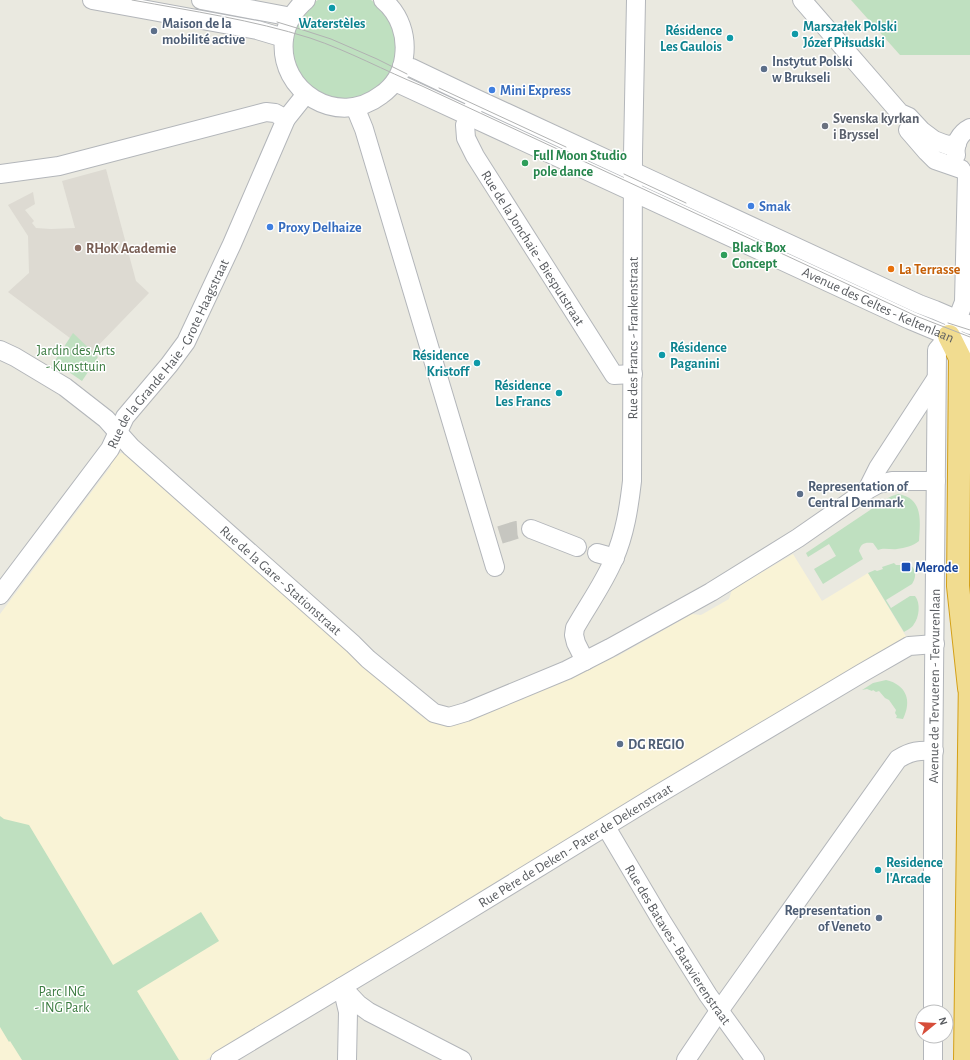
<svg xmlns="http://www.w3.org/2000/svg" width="970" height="1060" viewBox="0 0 970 1060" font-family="'Alegreya Sans',sans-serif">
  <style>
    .commercial { fill: #f9f3d6 }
    .education { fill: #dddad2 }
    .green { fill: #bfe0c0 }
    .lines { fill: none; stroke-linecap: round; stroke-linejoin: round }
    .minor-tunnel { stroke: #c6c6c0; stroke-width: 18; stroke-dasharray: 18 9; stroke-linecap: butt }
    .minor-casing { stroke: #b3b6ba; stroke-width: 20 }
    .highway-casing { stroke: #d4a017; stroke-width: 24 }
    .minor { stroke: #fff; stroke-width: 18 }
    .highway { stroke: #f1dc90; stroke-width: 22 }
    .tram { stroke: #b1b2b2; stroke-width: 1 }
    .culture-dot { fill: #0f9aa8; stroke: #fff; stroke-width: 1.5 }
    .service-dot { fill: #5c6f8a; stroke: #fff; stroke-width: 1.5 }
    .shop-dot { fill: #3f7fe0; stroke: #fff; stroke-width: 1.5 }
    .worship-dot { fill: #6b7280; stroke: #fff; stroke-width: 1.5 }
    .leisure-dot { fill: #2e9e5b; stroke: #fff; stroke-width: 1.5 }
    .education-dot { fill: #8d6e63; stroke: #fff; stroke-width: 1.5 }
    .food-dot { fill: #e8710a; stroke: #fff; stroke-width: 1.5 }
    .transit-dot { fill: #1a4fb4; stroke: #fff; stroke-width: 1.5 }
    .labels { text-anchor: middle; stroke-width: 3; stroke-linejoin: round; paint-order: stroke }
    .service-label { font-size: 14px; font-weight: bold; fill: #4e5e75; stroke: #fff; text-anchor: start }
    .culture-label { font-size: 14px; font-weight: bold; fill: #0d838f; stroke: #fff; text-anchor: start }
    .shop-label { font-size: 14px; font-weight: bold; fill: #366cbe; stroke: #fff; text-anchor: start }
    .worship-label { font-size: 14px; font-weight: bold; fill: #5b616d; stroke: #fff; text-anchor: start }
    .leisure-label { font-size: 14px; font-weight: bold; fill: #27864d; stroke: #fff; text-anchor: start }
    .education-label { font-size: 14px; font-weight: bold; fill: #785e54; stroke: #fff; text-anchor: start }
    .street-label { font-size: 14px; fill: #595c60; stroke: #fff }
    .food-label { font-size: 14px; font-weight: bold; fill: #c56008; stroke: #fff; text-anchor: start }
    .park-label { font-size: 14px; fill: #3c7c41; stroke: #fff }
    .transit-label { font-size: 14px; font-weight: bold; fill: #164399; stroke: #fff; text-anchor: start }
  </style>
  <rect width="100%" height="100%" fill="#eae9e0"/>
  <path class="commercial" d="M 123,453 L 129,454 L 137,460 L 135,464 L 417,713 L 424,718 L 440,724 L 450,725 L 524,699 L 522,694 L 613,653 L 616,657 L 692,614 L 701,615 L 729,599 L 732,590 L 793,554 L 822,601 L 868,573 L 907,638 L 206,1060 L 0,1060 L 0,614 L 111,466 L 108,462 L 116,454 Z"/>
  <path class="education" d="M 106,169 L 136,281 L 149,293 L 92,352 L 73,334 L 70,338 L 8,292 L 29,273 L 28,236 L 8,205 L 33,192 L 35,204 L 25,210 L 34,221 L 32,223 L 36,228 L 51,229 L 75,228 L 62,181 Z"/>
  <g class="green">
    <path d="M 318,0 L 371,0 L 375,3 L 391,19 L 398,44 L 393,70 L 376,91 L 347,101 L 321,96 L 299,75 L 291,50 L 296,24 L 313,3 Z"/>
    <path d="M 851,0 L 970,0 L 970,55 L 900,55 Z"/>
    <path d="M 73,333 L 98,357 L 82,381 L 54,362 Z"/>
    <path d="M 898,494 C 924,498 920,522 919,541 C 913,546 905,548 897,549 C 891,550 884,547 878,550 L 873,543 C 865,542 861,543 859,551 L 863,559 L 823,584 L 814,569 L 836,556 L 829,544 L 808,557 L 806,553 L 888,498 L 892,496 Z"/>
    <path d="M 902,562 C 914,563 919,574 912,584 L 886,600 L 891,608 L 910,596 L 915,596 C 921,603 919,618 914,624 C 912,628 907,630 904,632 L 868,573 L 875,570 L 877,571 L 883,569 L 882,567 L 894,563 L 896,565 L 902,565 Z"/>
    <path d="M 886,680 C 907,685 912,701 903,719 L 896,718 L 897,716 L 895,713 L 896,710 L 889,700 L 885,698 L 879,691 L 876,692 L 873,690 L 872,691 L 867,689 L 862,690 L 873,683 Z"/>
    <path d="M 0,816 L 4,819 L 29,825 L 113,965 L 201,912 L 219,941 L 137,991 L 179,1060 L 22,1060 L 10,1041 L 9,1042 L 0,1027 Z"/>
  </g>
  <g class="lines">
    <path class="minor-tunnel" d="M 500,535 L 516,530 L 531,529"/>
    <g class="minor-casing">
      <g id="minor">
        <path d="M 92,0 L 257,30 L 284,38"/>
        <path d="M 201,0 L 292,17"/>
        <path d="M 306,0 C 294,10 286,24 284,39 C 278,92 338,128 381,95 C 394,86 402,73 404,57 C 407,36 400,14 383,0"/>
        <path d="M 802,0 L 900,113 L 909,117 L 922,131 L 934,140 L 947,145 L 957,144"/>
        <path d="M 402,66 L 412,68 L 477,99 L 656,182 L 919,304 L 935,310 L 970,325"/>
        <path id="s1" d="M 395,82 L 910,320 L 970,345"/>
        <path id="s2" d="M 474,106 L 465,125 L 466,138 L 475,156 L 614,375 L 633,374"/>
        <path d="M 355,107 L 364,129 L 495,567"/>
        <path d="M 908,130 L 927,152 L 935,160 L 961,169"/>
        <path d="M 956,155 C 954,144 960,133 970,128"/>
        <path d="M 0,174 L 59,166 L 266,112 L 275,113 L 286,119"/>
        <path id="s3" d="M 0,350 L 15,357 L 65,387 L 106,419 L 131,447 L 353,644 L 368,659 L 434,713 L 449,717 L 466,712 L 567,670 L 610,648 L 711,592 L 798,538 L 867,490 L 878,484 L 892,481 L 936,481"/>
        <path d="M 867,490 L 878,468 L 936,379"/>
        <path d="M 531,529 L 577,547"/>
        <path d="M 597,553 L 615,558"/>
        <path id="s4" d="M 0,595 L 110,449 L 125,417 L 169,365 L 186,342 L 232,244 L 286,119 L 306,94"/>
        <path id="s5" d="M 585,661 L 576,643 L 574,635 L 575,628 C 588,605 604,583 614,559 C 625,534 629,507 632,481 L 633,154 L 636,0"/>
        <path id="s6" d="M 606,827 L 661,920 L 708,995 L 755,1060"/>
        <path d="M 342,987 L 358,1004 L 369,1012 L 462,1060"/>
        <path d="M 342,987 L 348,1012 L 347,1060"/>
        <path id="s7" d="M 933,1012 L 933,786 L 937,350 L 949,336 L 955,325 L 964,302 L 967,175"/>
        <path id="s8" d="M 220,1060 L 420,940 L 657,795 L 862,673 L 909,646 L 935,644"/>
        <path d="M 686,1060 L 719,1011 L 898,759 C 911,751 919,750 934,751"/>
        <path d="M 933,1060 L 933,1036"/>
      </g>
    </g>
    <g class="highway-casing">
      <g id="highway">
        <path d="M 949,336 L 960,358 L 958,586 L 969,688"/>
        <path d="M 965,1060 L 970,674"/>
      </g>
    </g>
    <use href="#minor" class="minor"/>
    <use href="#highway" class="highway"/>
    <g class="tram">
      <path d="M 132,0 C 192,11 253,20 310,38 C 349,51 385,71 422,86 L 916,316 L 970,337"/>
      <path d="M 277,22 L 300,29 L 331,39 L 377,59 L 407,74"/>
      <path d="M 439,88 L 566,147"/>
      <path d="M 624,174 L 686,203"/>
      <path d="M 948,323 L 970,330"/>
    </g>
  </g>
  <g class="culture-dot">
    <circle cx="332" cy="8" r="4"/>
    <circle cx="795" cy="34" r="4"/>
    <circle cx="730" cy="38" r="4"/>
    <circle cx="662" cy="355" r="4"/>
    <circle cx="477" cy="363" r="4"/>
    <circle cx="559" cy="393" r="4"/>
    <circle cx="878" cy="870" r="4"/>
  </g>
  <g class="service-dot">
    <circle cx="154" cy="31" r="4"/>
    <circle cx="764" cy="69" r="4"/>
    <circle cx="800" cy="494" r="4"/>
    <circle cx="620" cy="744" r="4"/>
    <circle cx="879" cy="918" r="4"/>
  </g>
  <g class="shop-dot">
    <circle cx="492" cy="90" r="4"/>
    <circle cx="751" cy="206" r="4"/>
    <circle cx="270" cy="227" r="4"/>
  </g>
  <circle class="worship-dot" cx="825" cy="126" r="4"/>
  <g class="leisure-dot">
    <circle cx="525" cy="163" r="4"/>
    <circle cx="724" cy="255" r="4"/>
  </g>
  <circle class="education-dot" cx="78" cy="248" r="4"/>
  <circle class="food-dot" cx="891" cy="269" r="4"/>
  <rect class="transit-dot" x="901" y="562" width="10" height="10" rx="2"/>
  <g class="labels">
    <g class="service-label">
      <text x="162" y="28">Maison de la<tspan x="162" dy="16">mobilité active</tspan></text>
      <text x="772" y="66">Instytut Polski<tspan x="772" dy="16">w Brukseli</tspan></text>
      <text x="808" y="491">Representation of<tspan x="808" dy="16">Central Denmark</tspan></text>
      <text x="628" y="749">DG REGIO</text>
      <text x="871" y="915" text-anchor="end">Representation<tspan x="871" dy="16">of Veneto</tspan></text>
    </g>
    <g class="culture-label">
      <text x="332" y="28" text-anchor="middle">Waterstèles</text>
      <text x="803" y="31">Marszałek Polski<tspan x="803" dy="16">Józef Piłsudski</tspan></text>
      <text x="722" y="35" text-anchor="end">Résidence<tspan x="722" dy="16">Les Gaulois</tspan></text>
      <text x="670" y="352">Résidence<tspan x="670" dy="16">Paganini</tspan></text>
      <text x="469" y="360" text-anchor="end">Résidence<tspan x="469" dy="16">Kristoff</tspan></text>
      <text x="551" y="390" text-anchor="end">Résidence<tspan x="551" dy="16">Les Francs</tspan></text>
      <text x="886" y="867">Residence<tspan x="886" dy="16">l'Arcade</tspan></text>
    </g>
    <g class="shop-label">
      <text x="500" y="95">Mini Express</text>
      <text x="759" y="211">Smak</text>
      <text x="278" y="232">Proxy Delhaize</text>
    </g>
    <g class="worship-label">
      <text x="833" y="123">Svenska kyrkan<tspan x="833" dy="16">i Bryssel</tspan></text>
    </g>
    <g class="leisure-label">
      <text x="533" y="160">Full Moon Studio<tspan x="533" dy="16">pole dance</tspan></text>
      <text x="732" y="252">Black Box<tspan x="732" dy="16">Concept</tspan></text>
    </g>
    <g class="education-label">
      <text x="86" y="253">RHoK Academie</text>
    </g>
    <g class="street-label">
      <text dy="5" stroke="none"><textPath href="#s2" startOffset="163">Rue de la Jonchaie - Biesputstraat</textPath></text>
      <text dy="5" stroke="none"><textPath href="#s1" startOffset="532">Avenue des Celtes - Keltenlaan</textPath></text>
      <text dy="5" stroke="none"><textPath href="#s5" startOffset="338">Rue des Francs - Frankenstraat</textPath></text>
      <text dy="5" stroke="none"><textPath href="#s4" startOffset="295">Rue de la Grande Haie - Grote Haagstraat</textPath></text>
      <text dy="5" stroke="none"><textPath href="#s3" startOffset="365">Rue de la Gare - Stationstraat</textPath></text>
      <text dy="5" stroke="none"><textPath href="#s7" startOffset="326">Avenue de Tervueren - Tervurenlaan</textPath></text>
      <text dy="5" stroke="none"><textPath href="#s8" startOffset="415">Rue Père de Deken - Pater de Dekenstraat</textPath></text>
      <text dy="5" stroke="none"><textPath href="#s6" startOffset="138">Rue des Bataves - Batavierenstraat</textPath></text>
    </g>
    <g class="food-label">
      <text x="899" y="274">La Terrasse</text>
    </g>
    <g class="park-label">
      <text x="76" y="355">Jardin des Arts<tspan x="76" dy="16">- Kunsttuin</tspan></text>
      <text x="62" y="996">Parc ING<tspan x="62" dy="16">- ING Park</tspan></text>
    </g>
    <g class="transit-label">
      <text x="915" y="572">Merode</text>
    </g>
  </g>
  <g transform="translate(934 1024) rotate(72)"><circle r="19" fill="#ffffff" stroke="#bdbebf"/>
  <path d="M0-3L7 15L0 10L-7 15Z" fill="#d64d3a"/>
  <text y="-6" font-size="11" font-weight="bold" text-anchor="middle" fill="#595c60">N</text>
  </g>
</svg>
